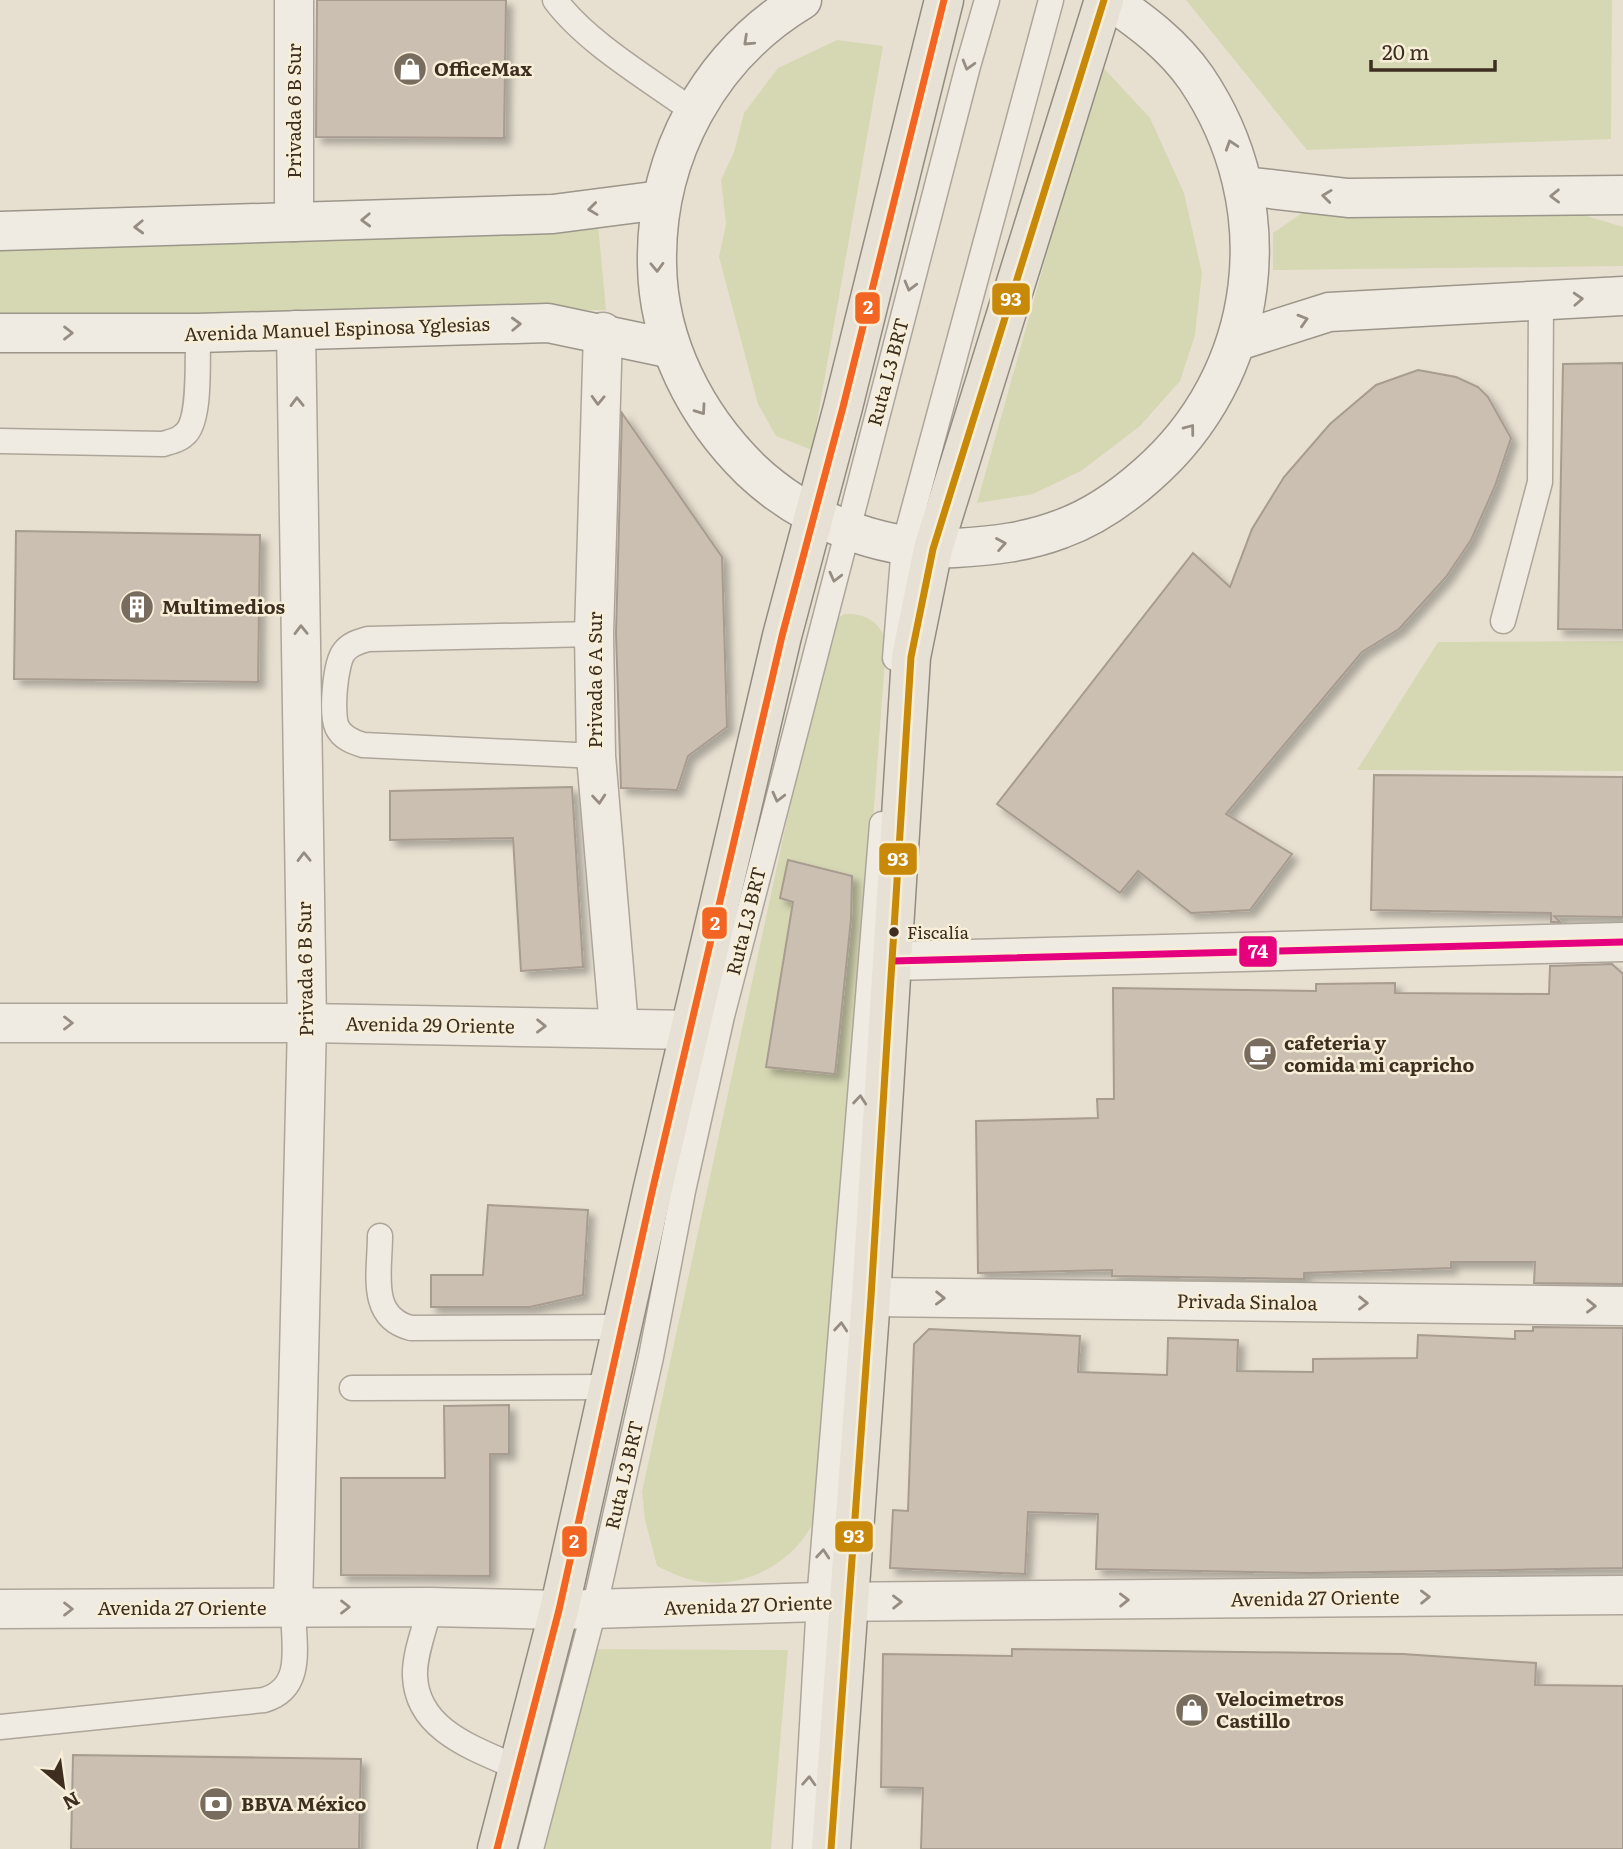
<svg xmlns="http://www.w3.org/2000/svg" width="1623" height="1849" viewBox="0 0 1623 1849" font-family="Literata,serif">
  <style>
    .green { fill: #d6d7b3 }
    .building { fill: #cbbfb2; stroke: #a89c90; stroke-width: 2; filter: url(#shadow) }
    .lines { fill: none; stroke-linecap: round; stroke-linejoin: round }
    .service-casing { stroke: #ada599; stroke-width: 27 }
    .minor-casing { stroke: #ada599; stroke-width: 41 }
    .secondary-casing { stroke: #9c958a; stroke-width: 41 }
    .primary-casing { stroke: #928b80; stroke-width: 41 }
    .service { stroke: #efebe3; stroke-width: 24 }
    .minor { stroke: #efebe3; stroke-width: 38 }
    .secondary { stroke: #efebe3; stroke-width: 38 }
    .primary { stroke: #e6e1d4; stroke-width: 38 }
    .bus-1-casing { stroke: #f7eed8; stroke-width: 12 }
    .bus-2-casing { stroke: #f7eed8; stroke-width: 12 }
    .bus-3-casing { stroke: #f7eed8; stroke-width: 12 }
    .bus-1 { stroke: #e5007d; stroke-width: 7 }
    .bus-2 { stroke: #f26522; stroke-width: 7 }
    .bus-3 { stroke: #c88808; stroke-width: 7 }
    .oneway { stroke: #968c82 }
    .bus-dot { fill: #3d2e20; stroke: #f7eed8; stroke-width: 2.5 }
    .labels { text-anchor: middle; stroke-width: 5; stroke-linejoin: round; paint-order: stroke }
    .bus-label { font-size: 17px; fill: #3d2e20; stroke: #f7eed8; text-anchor: start }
    .poi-label { font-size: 19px; font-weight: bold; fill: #3d2e20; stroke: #f7eed8; text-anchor: start }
    .street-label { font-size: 19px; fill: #3d2e20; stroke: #f7eed8 }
    .line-badge { stroke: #f7eed8; stroke-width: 2.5 }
    .badge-label { font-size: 19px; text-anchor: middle; font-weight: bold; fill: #fff }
  </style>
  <defs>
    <filter id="shadow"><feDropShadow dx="6" dy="6" stdDeviation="3.5" flood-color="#0004"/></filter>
  </defs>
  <rect width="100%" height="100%" fill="#e7e0d1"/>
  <g class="green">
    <path d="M 1186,0 L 1612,0 L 1611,139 L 1307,150 Z"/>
    <path d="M 837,40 L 883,46 L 812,450 L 776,436 L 758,404 L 719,257 L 726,224 L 721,180 L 734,152 L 744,113 L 778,68 Z"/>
    <path d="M 1100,64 L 1150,118 L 1184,193 L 1202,273 L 1195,335 L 1180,381 L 1140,426 L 1081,471 L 1033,494 L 977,503 Z"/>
    <path d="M 1564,209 L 1623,227 L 1623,266 L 1273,270 L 1273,233 L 1305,211 Z"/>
    <path d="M 598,224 L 606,310 L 0,319 L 0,240 Z"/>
    <path d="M 844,614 C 867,613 883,623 886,646 L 824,1477 C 822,1488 821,1499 818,1510 C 804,1556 751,1589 703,1582 C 687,1580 673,1574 657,1566 L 645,1520 L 642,1492 L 825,644 L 837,619 Z"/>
    <path d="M 1623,641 L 1623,771 L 1357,770 L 1438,642 Z"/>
    <path d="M 586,1649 L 788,1650 L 771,1849 L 536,1849 Z"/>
  </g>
  <g class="building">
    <path d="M 317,0 L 506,0 L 504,138 L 316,137 Z"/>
    <path d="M 1623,363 L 1623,630 L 1558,629 L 1563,364 Z"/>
    <path d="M 1418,370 L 1456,377 L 1478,387 L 1488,397 L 1511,438 L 1495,486 L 1471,540 L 1446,577 L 1399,629 L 1362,652 L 1226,814 L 1292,854 L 1250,910 L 1191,913 L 1138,871 L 1120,893 L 997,804 L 1193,553 L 1230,587 L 1252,529 L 1284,477 L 1330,424 L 1376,385 Z"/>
    <path d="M 622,413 L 722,557 L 727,727 L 688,756 L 677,790 L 621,788 L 616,634 Z"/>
    <path d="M 16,531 L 260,535 L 258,682 L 14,679 Z"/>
    <path d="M 1374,775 L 1623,777 L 1623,917 L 1554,916 L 1560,922 L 1551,922 L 1551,913 L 1371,910 Z"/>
    <path d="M 572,787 L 583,967 L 521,971 L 513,838 L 390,840 L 390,791 Z"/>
    <path d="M 788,860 L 852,876 L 851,919 L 835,1074 L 766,1067 L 793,902 L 780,898 Z"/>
    <path d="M 1612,964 L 1623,974 L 1623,1284 L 1534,1283 L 1535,1262 L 1451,1262 L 1451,1268 L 1304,1273 L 1304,1279 L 1112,1276 L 1112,1270 L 978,1273 L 976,1121 L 1098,1118 L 1097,1099 L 1114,1099 L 1113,988 L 1316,991 L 1316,984 L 1395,983 L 1395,993 L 1549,994 L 1550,966 Z"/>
    <path d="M 488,1205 L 588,1210 L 583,1295 L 530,1307 L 431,1307 L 431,1275 L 483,1275 Z"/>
    <path d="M 1533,1327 L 1623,1328 L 1623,1568 L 1310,1573 L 1096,1569 L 1098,1514 L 1028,1512 L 1025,1574 L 890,1568 L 893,1510 L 908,1511 L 914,1344 L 929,1329 L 1080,1336 L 1078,1372 L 1167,1375 L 1168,1338 L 1238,1340 L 1237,1371 L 1313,1372 L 1313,1359 L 1417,1358 L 1418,1335 L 1515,1339 L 1515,1331 L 1533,1331 Z"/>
    <path d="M 509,1405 L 509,1454 L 490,1454 L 490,1576 L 341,1575 L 341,1478 L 445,1478 L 444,1406 Z"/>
    <path d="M 1012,1649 L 1403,1654 L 1536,1663 L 1535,1685 L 1623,1686 L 1623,1849 L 921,1849 L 923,1788 L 881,1787 L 883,1654 L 1012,1656 Z"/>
    <path d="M 73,1755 L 361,1759 L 359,1849 L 71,1849 Z"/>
  </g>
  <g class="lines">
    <g class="service-casing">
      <g id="service">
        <path d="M 555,0 C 587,43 649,79 693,111"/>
        <path d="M 0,441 L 163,444 C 173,441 180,440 187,432 C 201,415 197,356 198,333"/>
        <path d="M 1503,621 L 1540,482 L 1541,301"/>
        <path d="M 594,634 L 368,639 C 358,642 350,644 344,652 C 335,663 331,714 337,727 C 342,738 353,742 363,745 L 596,756"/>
        <path d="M 895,658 L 904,545 L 1051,0"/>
        <path d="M 380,1236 C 380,1272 368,1317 411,1328 L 622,1327"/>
        <path d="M 352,1388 L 610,1387"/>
        <path d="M 430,1607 C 425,1628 414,1655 415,1676 C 417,1731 476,1749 518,1768"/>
        <path d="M 0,1727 L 264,1700 C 306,1688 293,1643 293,1607"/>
        <path d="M 531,1849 L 594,1610 L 651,1357 L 683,1191 L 722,1016 L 968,66 L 987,0"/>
        <path d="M 805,1849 L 819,1602 L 882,824"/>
      </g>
    </g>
    <g class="minor-casing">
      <g id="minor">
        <path d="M 294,0 L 294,222"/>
        <path d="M 603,332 L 594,634 L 596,756 L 619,1027"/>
        <path d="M 893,961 L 1623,942"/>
        <path d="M 0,1023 L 307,1023 L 691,1030"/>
        <path d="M 871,1297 L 1623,1306"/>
        <path d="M 293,1607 L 307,1023 L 296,330"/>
        <path d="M 0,1609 L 430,1607 L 559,1610 L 819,1602 L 1623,1595"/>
      </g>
    </g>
    <g class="secondary-casing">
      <g id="secondary">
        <path d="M 802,0 C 709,56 655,156 657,264 C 658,343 696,416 751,470 C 805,521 881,551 955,548 C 992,546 1027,542 1061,529 C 1092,518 1121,498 1146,476 C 1263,375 1283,206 1196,78 C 1173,45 1142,22 1110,0"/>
        <path d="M 1244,186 L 1348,198 L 1623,195"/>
        <path d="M 0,231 L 553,214 L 661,200"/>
        <path d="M 0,333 L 198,333 L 548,323 L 672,349"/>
        <path d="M 1238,341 L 1329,312 L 1623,296"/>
      </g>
    </g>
    <g class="primary-casing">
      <g id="primary">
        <path d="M 497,1849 L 559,1610 L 652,1192 L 782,636 L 843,407 L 944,0"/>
        <path d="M 831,1849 L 871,1297 L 911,657 L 933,549 L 1104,0"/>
      </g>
    </g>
    <use href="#service" class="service"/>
    <use href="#minor" class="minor"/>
    <use href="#secondary" class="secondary"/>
    <use href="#primary" class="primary"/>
    <g class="bus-1-casing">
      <path id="bus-1" d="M 893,961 L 1623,942"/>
    </g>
    <g class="bus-2-casing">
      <path id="bus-2" d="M 497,1849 L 559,1610 L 652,1192 L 782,636 L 843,407 L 944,0"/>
    </g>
    <g class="bus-3-casing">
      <path id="bus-3" d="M 831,1849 L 871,1297 L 911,657 L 933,549 L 1104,0"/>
    </g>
    <use href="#bus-1" class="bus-1"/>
    <use href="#bus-2" class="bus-2"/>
    <use href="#bus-3" class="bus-3"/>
  </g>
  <defs><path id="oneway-chevron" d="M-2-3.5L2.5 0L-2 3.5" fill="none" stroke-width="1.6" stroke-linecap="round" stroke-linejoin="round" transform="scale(1.75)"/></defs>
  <g class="oneway">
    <use href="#oneway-chevron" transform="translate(748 41) rotate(137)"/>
    <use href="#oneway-chevron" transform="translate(968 65) rotate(106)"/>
    <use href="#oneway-chevron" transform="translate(1231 145) rotate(-108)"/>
    <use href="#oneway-chevron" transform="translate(1327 196) rotate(-173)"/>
    <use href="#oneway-chevron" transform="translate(1555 196) rotate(179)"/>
    <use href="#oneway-chevron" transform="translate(593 209) rotate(173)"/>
    <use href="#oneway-chevron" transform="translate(366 220) rotate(178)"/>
    <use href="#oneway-chevron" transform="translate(139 227) rotate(178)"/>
    <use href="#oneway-chevron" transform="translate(657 267) rotate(88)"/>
    <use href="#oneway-chevron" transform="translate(910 286) rotate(105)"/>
    <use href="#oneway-chevron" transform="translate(1578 299) rotate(-3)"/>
    <use href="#oneway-chevron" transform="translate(1303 320) rotate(-17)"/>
    <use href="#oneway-chevron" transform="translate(516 324) rotate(-2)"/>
    <use href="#oneway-chevron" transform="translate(68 333)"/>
    <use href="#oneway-chevron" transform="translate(598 400) rotate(92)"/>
    <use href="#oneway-chevron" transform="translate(297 402) rotate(-91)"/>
    <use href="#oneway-chevron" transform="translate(701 410) rotate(55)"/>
    <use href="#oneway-chevron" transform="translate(1190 429) rotate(-53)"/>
    <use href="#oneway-chevron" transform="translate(1001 544) rotate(-10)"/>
    <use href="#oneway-chevron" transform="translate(835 577) rotate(104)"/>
    <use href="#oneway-chevron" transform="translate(301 630) rotate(-91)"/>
    <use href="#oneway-chevron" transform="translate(778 797) rotate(104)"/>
    <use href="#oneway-chevron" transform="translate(599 799) rotate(85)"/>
    <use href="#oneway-chevron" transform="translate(304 857) rotate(-91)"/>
    <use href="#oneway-chevron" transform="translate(68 1023)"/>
    <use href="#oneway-chevron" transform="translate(541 1026) rotate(1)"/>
    <use href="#oneway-chevron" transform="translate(860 1100) rotate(-85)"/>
    <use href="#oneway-chevron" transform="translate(940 1298) rotate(1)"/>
    <use href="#oneway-chevron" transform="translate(1363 1303) rotate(1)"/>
    <use href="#oneway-chevron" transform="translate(1591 1306) rotate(1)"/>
    <use href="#oneway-chevron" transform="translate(841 1327) rotate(-85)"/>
    <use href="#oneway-chevron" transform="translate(823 1554) rotate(-85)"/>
    <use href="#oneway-chevron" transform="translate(1425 1597) rotate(-1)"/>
    <use href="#oneway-chevron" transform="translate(1124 1600) rotate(-1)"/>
    <use href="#oneway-chevron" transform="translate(897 1602) rotate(-1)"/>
    <use href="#oneway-chevron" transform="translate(345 1607)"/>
    <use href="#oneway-chevron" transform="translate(68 1609)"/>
    <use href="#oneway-chevron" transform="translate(809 1781) rotate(-87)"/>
  </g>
  <defs>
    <g id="shop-disc" transform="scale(1.75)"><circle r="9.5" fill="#786c5e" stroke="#f7eed8"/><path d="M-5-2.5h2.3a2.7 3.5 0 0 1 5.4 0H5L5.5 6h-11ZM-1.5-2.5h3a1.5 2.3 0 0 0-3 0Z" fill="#fff"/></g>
    <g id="building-disc" transform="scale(1.75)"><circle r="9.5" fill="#786c5e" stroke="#f7eed8"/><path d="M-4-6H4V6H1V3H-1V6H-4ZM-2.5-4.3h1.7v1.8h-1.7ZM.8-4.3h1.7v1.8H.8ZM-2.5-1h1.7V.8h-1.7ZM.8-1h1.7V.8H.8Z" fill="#fff"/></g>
    <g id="cafe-disc" transform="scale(1.75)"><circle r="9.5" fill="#786c5e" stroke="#f7eed8"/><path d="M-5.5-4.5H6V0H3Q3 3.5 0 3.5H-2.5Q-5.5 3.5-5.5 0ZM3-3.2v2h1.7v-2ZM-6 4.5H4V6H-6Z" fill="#fff"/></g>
    <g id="bank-disc" transform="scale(1.75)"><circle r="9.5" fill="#786c5e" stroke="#f7eed8"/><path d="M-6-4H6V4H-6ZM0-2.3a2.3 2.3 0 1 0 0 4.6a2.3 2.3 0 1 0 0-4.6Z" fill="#fff"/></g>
  </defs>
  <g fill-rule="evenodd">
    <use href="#shop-disc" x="410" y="69"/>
    <use href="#building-disc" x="137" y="607"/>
    <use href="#cafe-disc" x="1260" y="1054"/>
    <use href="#shop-disc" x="1192" y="1710"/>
    <use href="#bank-disc" x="216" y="1804"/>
  </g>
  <circle class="bus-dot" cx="894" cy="932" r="6"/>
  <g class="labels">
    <g class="bus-label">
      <text x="907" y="939">Fiscalía</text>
    </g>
    <g class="poi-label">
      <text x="434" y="76">OfficeMax</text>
      <text x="162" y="614">Multimedios</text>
      <text x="1284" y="1050">cafeteria y<tspan x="1284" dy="22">comida mi capricho</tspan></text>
      <text x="1216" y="1706">Velocimetros<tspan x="1216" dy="22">Castillo</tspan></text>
      <text x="241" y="1811">BBVA México</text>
    </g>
    <g class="street-label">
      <text transform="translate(294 111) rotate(-90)" y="7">Privada 6 B Sur</text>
      <text transform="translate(337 329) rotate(-2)" y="7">Avenida Manuel Espinosa Yglesias</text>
      <text transform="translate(888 372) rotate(-75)" y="7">Ruta L3 BRT</text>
      <text transform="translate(595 680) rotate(-90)" y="7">Privada 6 A Sur</text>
      <text transform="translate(746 921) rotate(-76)" y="7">Ruta L3 BRT</text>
      <text transform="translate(305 969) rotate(-91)" y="7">Privada 6 B Sur</text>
      <text transform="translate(430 1025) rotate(1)" y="7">Avenida 29 Oriente</text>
      <text transform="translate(1247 1302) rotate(1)" y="7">Privada Sinaloa</text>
      <text transform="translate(624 1475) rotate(-77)" y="7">Ruta L3 BRT</text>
      <text transform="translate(1315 1598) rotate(-1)" y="7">Avenida 27 Oriente</text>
      <text transform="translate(748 1605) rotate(-2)" y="7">Avenida 27 Oriente</text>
      <text x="182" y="1615">Avenida 27 Oriente</text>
    </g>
  </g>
  <g class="line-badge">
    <rect x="991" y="282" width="40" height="34" rx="7" fill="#c88808"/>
    <rect x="854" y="291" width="27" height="34" rx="7" fill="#f26522"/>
    <rect x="878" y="842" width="40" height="34" rx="7" fill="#c88808"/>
    <rect x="701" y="906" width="27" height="34" rx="7" fill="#f26522"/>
    <rect x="1238" y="935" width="40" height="33" rx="7" fill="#e5007d"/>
    <rect x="834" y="1520" width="40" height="33" rx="7" fill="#c88808"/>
    <rect x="561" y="1525" width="27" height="33" rx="7" fill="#f26522"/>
  </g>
  <g class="badge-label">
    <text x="1011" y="306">93</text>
    <text x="868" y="314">2</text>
    <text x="898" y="866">93</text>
    <text x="715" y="930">2</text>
    <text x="1258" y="958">74</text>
    <text x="854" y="1543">93</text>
    <text x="574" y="1548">2</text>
  </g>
  <g transform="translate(63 1786) rotate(151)" stroke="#f7eed8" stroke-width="5" paint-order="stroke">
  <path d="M0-5L12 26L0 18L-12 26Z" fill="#3d2e20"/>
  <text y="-10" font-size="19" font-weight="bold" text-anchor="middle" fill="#3d2e20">N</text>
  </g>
  <path d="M1371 60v10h124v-10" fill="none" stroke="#3d2e20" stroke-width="3.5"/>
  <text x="1382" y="60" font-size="21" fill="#3d2e20" stroke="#f7eed8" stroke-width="5" paint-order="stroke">20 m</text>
</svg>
